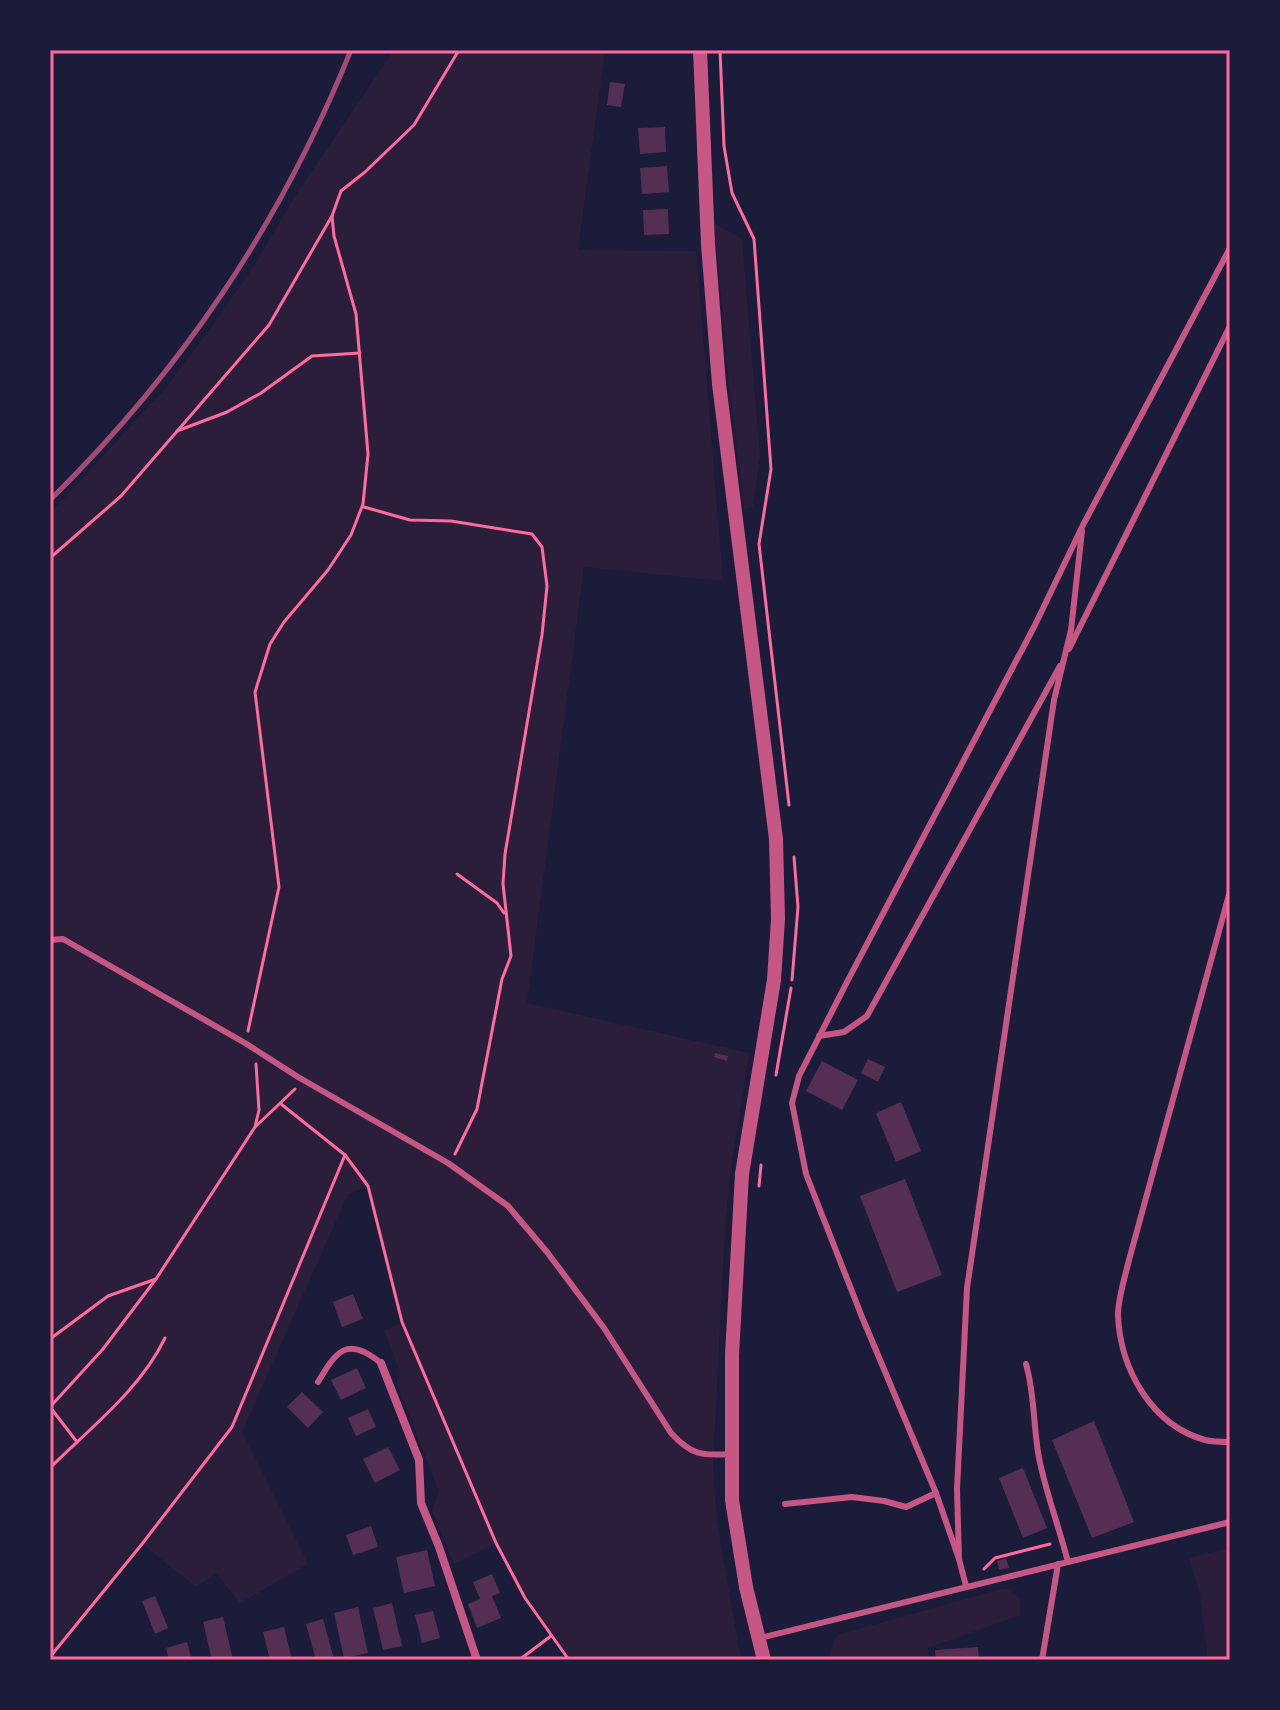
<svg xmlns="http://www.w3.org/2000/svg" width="1280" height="1710" viewBox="0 0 1280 1710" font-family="'Public Sans',sans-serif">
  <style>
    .green { fill: #2a1e3b }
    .building { fill: #542f53 }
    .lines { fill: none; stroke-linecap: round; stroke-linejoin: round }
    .path { stroke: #ff6b9d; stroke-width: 3 }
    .service { stroke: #c65784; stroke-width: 6 }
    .minor { stroke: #c65784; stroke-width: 8 }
    .tertiary { stroke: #c65784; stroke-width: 14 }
    .rail { stroke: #a44b75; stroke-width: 5 }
    .neatline { fill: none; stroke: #ff6b9d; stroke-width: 3 }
  </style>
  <rect width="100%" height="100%" fill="#1b1b3a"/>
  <g class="green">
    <path d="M 394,50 L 605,50 L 578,250 L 696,251 L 723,581 L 584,567 L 527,1003 L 749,1053 L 732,1161 L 725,1225 L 713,1466 L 717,1522 L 741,1660 L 569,1660 L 525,1598 L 496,1544 L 454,1564 L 432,1511 L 439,1491 L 397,1385 L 400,1371 L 384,1331 L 402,1323 L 368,1186 L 348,1194 L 242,1432 L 308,1564 L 240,1603 L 216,1573 L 196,1587 L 142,1544 L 50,1657 L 50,513 L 165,389 L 213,325 L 255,264 L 299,190 Z"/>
    <path d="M 714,223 L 742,239 L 760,456 L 753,507 L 744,509 L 729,385 Z"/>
    <path d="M 1230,1548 L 1230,1660 L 1208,1660 L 1200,1595 L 1189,1558 Z"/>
    <path d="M 1005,1588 L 1020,1598 L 1020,1615 L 928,1648 L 929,1660 L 827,1660 L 837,1635 Z"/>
  </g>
  <g class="building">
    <path d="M 610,82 L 625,84 L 621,107 L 607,105 Z"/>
    <path d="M 665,127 L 666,152 L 640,154 L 638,128 Z"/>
    <path d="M 667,166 L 669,192 L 642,194 L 640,168 Z"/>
    <path d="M 668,209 L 669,234 L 644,235 L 643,210 Z"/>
    <path d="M 715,1053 L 728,1056 L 727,1061 L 714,1057 Z"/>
    <path d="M 868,1059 L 885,1067 L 878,1082 L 861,1073 Z"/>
    <path d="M 822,1061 L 858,1080 L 842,1110 L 806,1091 Z"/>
    <path d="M 901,1102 L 921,1151 L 896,1162 L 876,1113 Z"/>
    <path d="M 905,1179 L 942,1275 L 897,1292 L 860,1196 Z"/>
    <path d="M 353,1294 L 363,1319 L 342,1327 L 333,1302 Z"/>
    <path d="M 357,1368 L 366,1388 L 341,1400 L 331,1380 Z"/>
    <path d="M 302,1392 L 323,1412 L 308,1428 L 287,1407 Z"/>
    <path d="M 368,1409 L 376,1427 L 356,1436 L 348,1418 Z"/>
    <path d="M 1094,1421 L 1134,1522 L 1092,1538 L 1052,1440 Z"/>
    <path d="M 388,1447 L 400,1470 L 375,1483 L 363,1459 Z"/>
    <path d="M 1023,1468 L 1047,1528 L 1023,1538 L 999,1478 Z"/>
    <path d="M 371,1526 L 378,1547 L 353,1555 L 346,1535 Z"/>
    <path d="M 427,1550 L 435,1586 L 404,1593 L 396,1557 Z"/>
    <path d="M 1006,1558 L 1009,1568 L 999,1570 L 997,1561 Z"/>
    <path d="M 492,1574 L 500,1593 L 492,1596 L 501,1618 L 477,1628 L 468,1604 L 480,1599 L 473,1582 Z"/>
    <path d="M 155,1596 L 168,1628 L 155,1634 L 142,1601 Z"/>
    <path d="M 392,1603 L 402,1646 L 383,1650 L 373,1608 Z"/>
    <path d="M 358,1607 L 368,1653 L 344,1658 L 334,1613 Z"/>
    <path d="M 433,1611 L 440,1638 L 422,1643 L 415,1615 Z"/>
    <path d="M 223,1617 L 233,1660 L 212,1660 L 203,1622 Z"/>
    <path d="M 323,1619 L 333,1656 L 316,1660 L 306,1624 Z"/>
    <path d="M 284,1627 L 292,1660 L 270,1660 L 263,1632 Z"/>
    <path d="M 187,1642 L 192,1660 L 169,1660 L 166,1648 Z"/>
    <path d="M 978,1647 L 979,1660 L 936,1660 L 935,1650 Z"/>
  </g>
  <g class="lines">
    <g class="path">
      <path d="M 720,50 L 724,146 L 732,193 L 754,239 L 771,469 L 759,544 L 789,805"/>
      <path d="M 177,431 L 227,412 L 261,393 L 312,356 L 360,353"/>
      <path d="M 364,507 L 410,520 L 451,521 L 532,534 L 542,547 L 547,586 L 542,635 L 505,854 L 503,884 L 511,956 L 502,979 L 477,1109 L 455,1154"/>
      <path d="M 50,558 L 121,496 L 269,325 L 332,216"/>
      <path d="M 457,874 L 497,903 L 504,913"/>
      <path d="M 792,980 L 798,907 L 794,857"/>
      <path d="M 248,1031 L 279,887 L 255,692 L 270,644 L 284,622 L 328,570 L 351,535 L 363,504 L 368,454 L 356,314 L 334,236 L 332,216 L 341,191 L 365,172 L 414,125 L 459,50"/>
      <path d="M 776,1075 L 791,988"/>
      <path d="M 281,1104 L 345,1155 L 368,1186 L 402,1322 L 496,1543 L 525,1598 L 569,1660"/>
      <path d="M 255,1127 L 259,1110 L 256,1064"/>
      <path d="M 759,1186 L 761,1165"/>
      <path d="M 50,1339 L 108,1296 L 156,1279"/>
      <path d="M 50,1407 L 103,1349 L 156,1279 L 255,1127 L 295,1089"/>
      <path d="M 50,1407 L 77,1442"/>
      <path d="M 50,1468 C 90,1428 140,1390 165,1338"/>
      <path d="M 984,1569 L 995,1558 L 1050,1544"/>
      <path d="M 50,1657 L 142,1544 L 232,1427 L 345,1155"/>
      <path d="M 519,1660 L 551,1636"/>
    </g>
    <g class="service">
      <path d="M 1069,649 L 1230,326"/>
      <path d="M 1230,891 L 1129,1260 C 1125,1277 1118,1298 1118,1315 C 1120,1368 1151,1425 1205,1440 C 1213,1442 1222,1442 1230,1442"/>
      <path d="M 50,940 L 63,939 L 245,1043 L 298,1077 L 448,1163 L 508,1206 L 547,1252 L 604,1328 L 671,1433 C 691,1455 702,1456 731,1454"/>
      <path d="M 819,1036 L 844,1032 L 867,1016 L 1060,666"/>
      <path d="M 1026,1364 C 1035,1395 1033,1426 1039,1458 C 1046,1493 1059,1527 1068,1562"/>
      <path d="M 318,1382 C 337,1350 347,1336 381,1363"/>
      <path d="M 785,1504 L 852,1497 L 884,1501 L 906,1507 L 936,1493"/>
      <path d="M 959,1559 L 936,1493 L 862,1317 L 806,1174 L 792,1103 L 799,1076 L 848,980 L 1035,625 L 1083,525 L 1230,248"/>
      <path d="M 966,1586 L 959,1559 L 957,1489 L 967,1288 L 1054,700 L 1071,630 L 1082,531"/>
      <path d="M 760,1638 L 1230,1522"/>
      <path d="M 1042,1660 L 1058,1564"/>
    </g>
    <path class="minor" d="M 381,1363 L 419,1460 L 421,1503 L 439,1547 L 477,1660"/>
    <path class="tertiary" d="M 700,50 L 708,244 L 719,384 L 776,839 L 778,919 L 774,980 L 742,1174 L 732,1355 L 732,1500 L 746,1587 L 764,1660"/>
    <path class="rail" d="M 50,500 C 183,369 281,223 351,50"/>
  </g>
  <rect width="1280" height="1710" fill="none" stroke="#1b1b3a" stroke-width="104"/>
  <rect x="52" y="52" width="1176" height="1606" class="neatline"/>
</svg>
